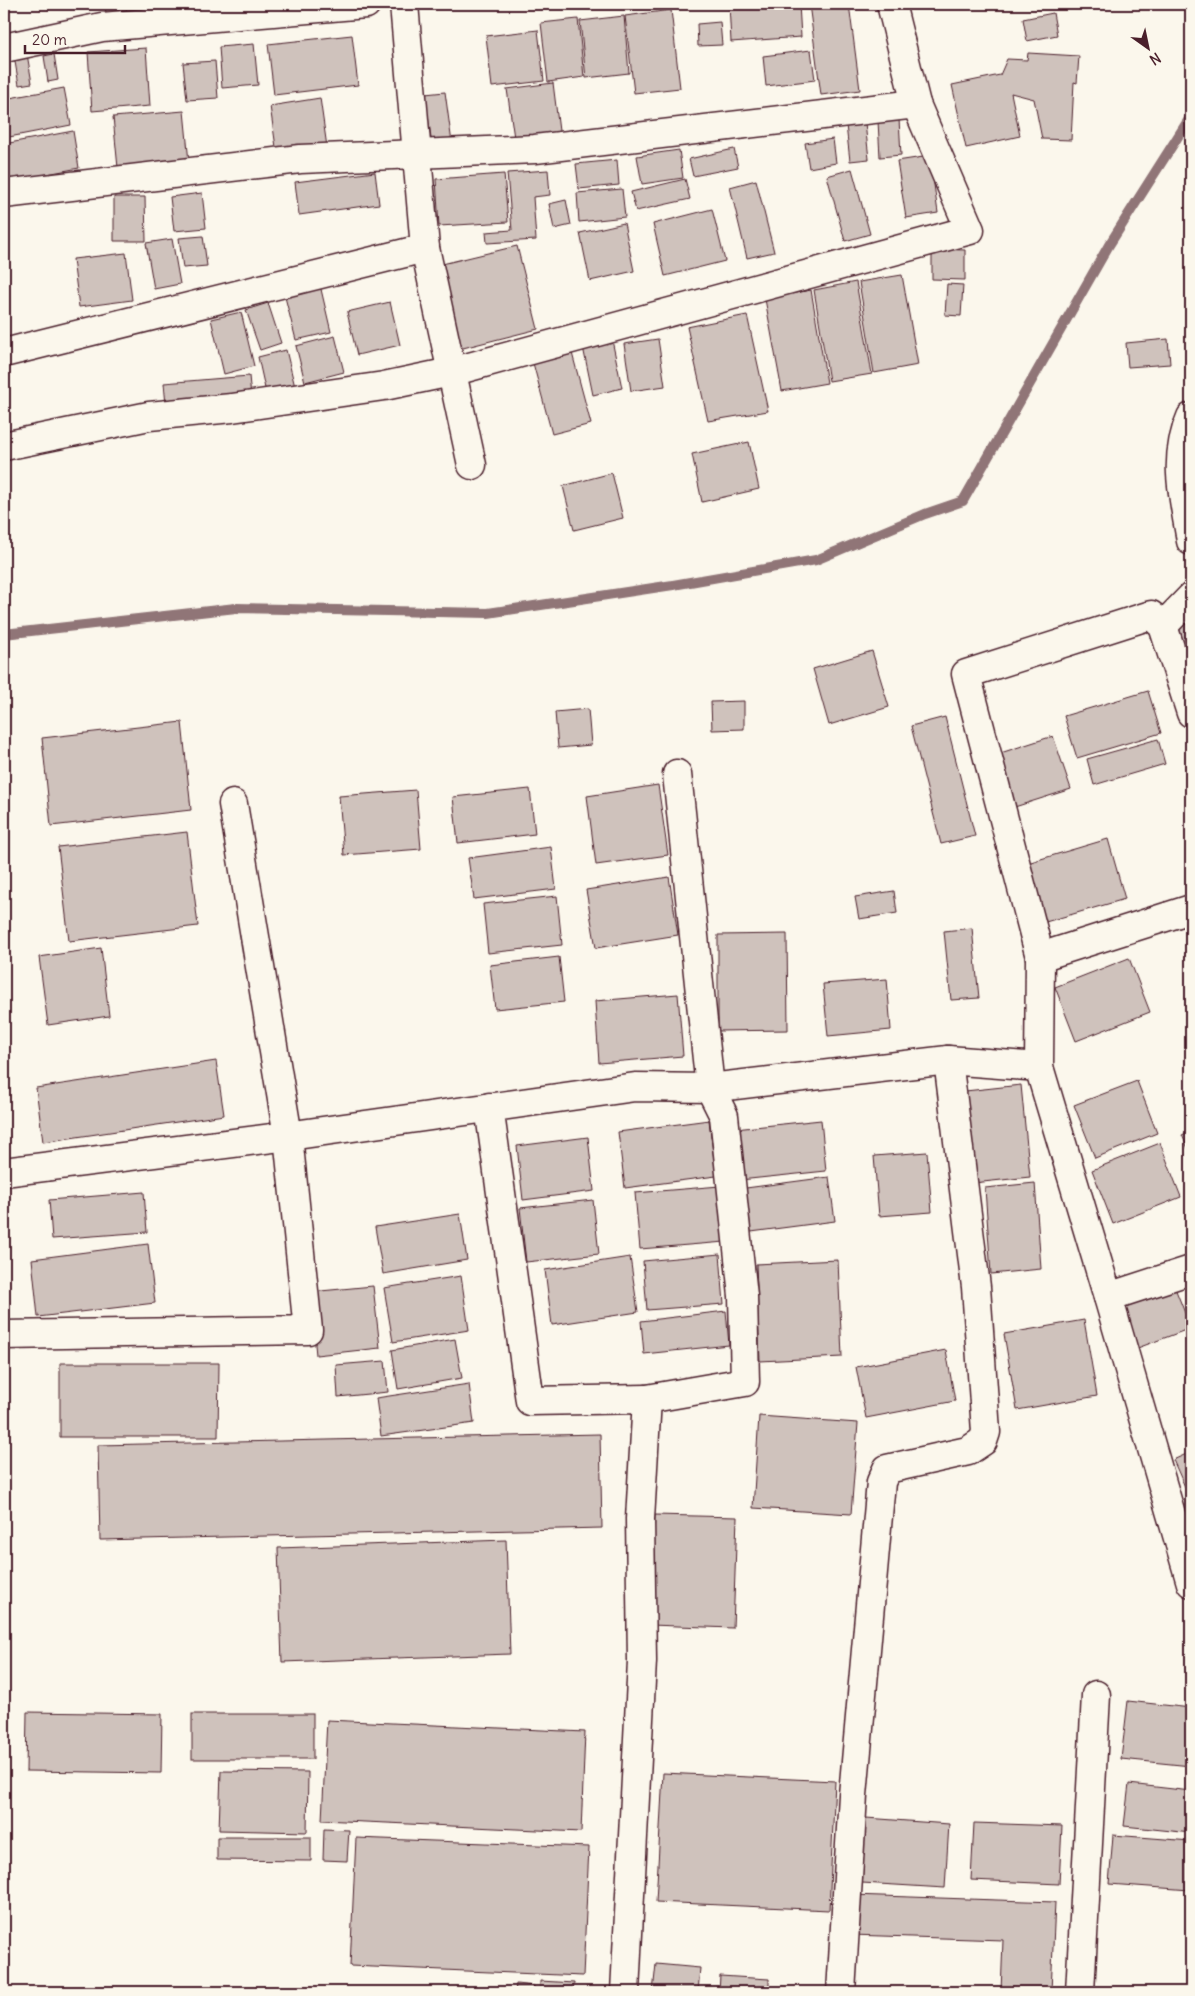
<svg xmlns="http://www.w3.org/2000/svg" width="1195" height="1996" viewBox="0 0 1195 1996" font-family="Delius,sans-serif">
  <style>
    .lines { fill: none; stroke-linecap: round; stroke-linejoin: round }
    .stream { stroke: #907477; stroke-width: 10 }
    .building { fill: #cfc2bc; stroke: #4a1f2b }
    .street-casing { stroke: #4a1f2b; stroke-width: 31 }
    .street { stroke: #fbf7ec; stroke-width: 28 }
  </style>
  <rect width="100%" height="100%" fill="#fbf7ec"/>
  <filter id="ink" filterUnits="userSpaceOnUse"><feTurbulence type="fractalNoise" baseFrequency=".02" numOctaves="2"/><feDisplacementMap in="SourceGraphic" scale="10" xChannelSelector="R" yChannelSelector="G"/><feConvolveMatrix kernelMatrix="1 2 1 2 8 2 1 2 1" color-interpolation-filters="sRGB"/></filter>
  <g filter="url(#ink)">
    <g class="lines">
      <path class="stream" d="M 4,634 L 236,608 L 488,613 L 673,585 L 816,560 L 925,514 L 963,501 L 1109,245 L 1191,116"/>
    </g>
    <g class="building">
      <path d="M 4,4 L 6,4 L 9,24 L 4,24 Z"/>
      <path d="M 105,4 L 126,4 L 127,14 L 106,15 Z"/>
      <path d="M 151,4 L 203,4 L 204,9 L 152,14 Z"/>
      <path d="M 729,4 L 799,4 L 801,37 L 731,42 Z"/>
      <path d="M 809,4 L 849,4 L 860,90 L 821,95 Z"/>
      <path d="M 671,10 L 680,88 L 634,93 L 625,16 Z"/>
      <path d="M 1053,13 L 1057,35 L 1027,41 L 1023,19 Z"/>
      <path d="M 624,16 L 629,73 L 586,78 L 580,21 Z"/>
      <path d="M 578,19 L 584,77 L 548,82 L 541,23 Z"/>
      <path d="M 720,22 L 722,45 L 698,46 L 697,24 Z"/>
      <path d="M 538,30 L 544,81 L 492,87 L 486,36 Z"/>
      <path d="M 352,35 L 358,85 L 274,95 L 268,44 Z"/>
      <path d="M 254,44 L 258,85 L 222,88 L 219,47 Z"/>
      <path d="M 146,48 L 150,106 L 92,111 L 88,52 Z"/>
      <path d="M 811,50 L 815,80 L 766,86 L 763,56 Z"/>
      <path d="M 1028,53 L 1079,56 L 1077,83 L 1074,82 L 1071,140 L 1042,139 L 1034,99 L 1011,93 L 1020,136 L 966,148 L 952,85 L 1000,75 L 1007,59 L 1027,60 Z"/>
      <path d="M 27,54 L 32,83 L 19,85 L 14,56 Z"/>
      <path d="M 54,54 L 58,80 L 48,82 L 44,56 Z"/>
      <path d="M 215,61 L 218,98 L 187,100 L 183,63 Z"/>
      <path d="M 553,83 L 560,139 L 515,145 L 507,89 Z"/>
      <path d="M 64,88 L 71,125 L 4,138 L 4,99 Z"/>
      <path d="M 445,92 L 452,143 L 432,146 L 425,94 Z"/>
      <path d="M 320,98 L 327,147 L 277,154 L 270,106 Z"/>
      <path d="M 184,111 L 189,162 L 118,168 L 113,117 Z"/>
      <path d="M 899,119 L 901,155 L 880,157 L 878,121 Z"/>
      <path d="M 865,123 L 869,159 L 850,161 L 846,125 Z"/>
      <path d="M 73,131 L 79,168 L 4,182 L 4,144 Z"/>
      <path d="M 833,139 L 836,163 L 809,168 L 805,143 Z"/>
      <path d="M 734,149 L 738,167 L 693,176 L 689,159 Z"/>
      <path d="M 679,150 L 683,178 L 642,184 L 637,156 Z"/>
      <path d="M 930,156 L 938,213 L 906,218 L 897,161 Z"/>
      <path d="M 617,160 L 619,185 L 579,189 L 576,164 Z"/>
      <path d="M 852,169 L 870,234 L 845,241 L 827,176 Z"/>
      <path d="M 548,170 L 550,195 L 533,197 L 536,240 L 487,243 L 486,232 L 512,230 L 507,173 Z"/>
      <path d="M 375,172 L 379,204 L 299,215 L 295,182 Z"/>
      <path d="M 504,174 L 508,222 L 439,226 L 436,179 Z"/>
      <path d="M 685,179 L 690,199 L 636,211 L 631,192 Z"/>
      <path d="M 756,180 L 774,252 L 747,258 L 730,187 Z"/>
      <path d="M 622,189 L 625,217 L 579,222 L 577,193 Z"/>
      <path d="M 202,193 L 206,228 L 174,231 L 170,197 Z"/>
      <path d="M 114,197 L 145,197 L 146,241 L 114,241 Z"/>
      <path d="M 566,200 L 571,225 L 554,229 L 549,204 Z"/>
      <path d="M 712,209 L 725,261 L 665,276 L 653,224 Z"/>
      <path d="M 624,223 L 634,271 L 590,281 L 580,233 Z"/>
      <path d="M 203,236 L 207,266 L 183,268 L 179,238 Z"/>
      <path d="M 172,239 L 180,284 L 154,289 L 146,243 Z"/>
      <path d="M 517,246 L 538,329 L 459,349 L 438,265 Z"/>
      <path d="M 932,249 L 965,250 L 965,280 L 932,279 Z"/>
      <path d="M 126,253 L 132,300 L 79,307 L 73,259 Z"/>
      <path d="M 902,275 L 918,365 L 874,373 L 859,282 Z"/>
      <path d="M 856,282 L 872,374 L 829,381 L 814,290 Z"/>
      <path d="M 947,284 L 963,285 L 961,316 L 945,315 Z"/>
      <path d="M 320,285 L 331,332 L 296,340 L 284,293 Z"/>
      <path d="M 811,290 L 827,383 L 782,391 L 765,299 Z"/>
      <path d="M 390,302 L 400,345 L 357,355 L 347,312 Z"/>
      <path d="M 268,303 L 281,343 L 260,350 L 246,310 Z"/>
      <path d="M 241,312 L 254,366 L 224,374 L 211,319 Z"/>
      <path d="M 747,315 L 768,411 L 708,421 L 687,327 Z"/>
      <path d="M 335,336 L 344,372 L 305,382 L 296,346 Z"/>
      <path d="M 658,339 L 665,386 L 631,391 L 624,344 Z"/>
      <path d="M 1168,339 L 1170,364 L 1128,367 L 1126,343 Z"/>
      <path d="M 612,340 L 622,388 L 593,395 L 583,347 Z"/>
      <path d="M 286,350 L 295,387 L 266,393 L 258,357 Z"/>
      <path d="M 572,353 L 591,424 L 552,434 L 533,363 Z"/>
      <path d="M 249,376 L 251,397 L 166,405 L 164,383 Z"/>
      <path d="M 749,442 L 759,489 L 702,502 L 692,454 Z"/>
      <path d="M 612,473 L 623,518 L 574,530 L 563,486 Z"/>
      <path d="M 1191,621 L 1191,681 L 1173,627 Z"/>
      <path d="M 872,651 L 889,707 L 829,725 L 813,669 Z"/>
      <path d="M 1148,691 L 1161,733 L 1077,758 L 1064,716 Z"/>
      <path d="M 744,701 L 744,729 L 712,730 L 711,702 Z"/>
      <path d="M 588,709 L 591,745 L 558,748 L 555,712 Z"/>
      <path d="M 945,717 L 975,836 L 941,844 L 911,726 Z"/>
      <path d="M 182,722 L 191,810 L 51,826 L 42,738 Z"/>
      <path d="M 1053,736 L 1071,789 L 999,812 L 982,759 Z"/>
      <path d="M 1158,739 L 1165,764 L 1094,785 L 1087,759 Z"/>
      <path d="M 658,785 L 668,855 L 596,865 L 587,796 Z"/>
      <path d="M 530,789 L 535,834 L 458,843 L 453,797 Z"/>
      <path d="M 416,790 L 421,849 L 344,855 L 339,796 Z"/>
      <path d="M 187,832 L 198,926 L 69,941 L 58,847 Z"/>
      <path d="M 1108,839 L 1125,899 L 1042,923 L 1024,864 Z"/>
      <path d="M 551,847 L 556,889 L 474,899 L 468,858 Z"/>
      <path d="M 669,877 L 678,935 L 596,948 L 586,890 Z"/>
      <path d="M 894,891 L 897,913 L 859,919 L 855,897 Z"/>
      <path d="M 557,896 L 562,945 L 488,953 L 483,904 Z"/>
      <path d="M 972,928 L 979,998 L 951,1000 L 944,931 Z"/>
      <path d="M 787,934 L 788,1030 L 718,1031 L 718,935 Z"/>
      <path d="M 101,948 L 109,1016 L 48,1025 L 39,957 Z"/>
      <path d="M 559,957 L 564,1002 L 495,1009 L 490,965 Z"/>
      <path d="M 1129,958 L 1150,1012 L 1076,1041 L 1055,987 Z"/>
      <path d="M 887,979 L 891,1030 L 828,1036 L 823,984 Z"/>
      <path d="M 678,994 L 683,1056 L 599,1063 L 595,1001 Z"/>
      <path d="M 216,1061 L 224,1115 L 43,1142 L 36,1088 Z"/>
      <path d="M 1137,1081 L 1157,1133 L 1095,1158 L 1074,1105 Z"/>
      <path d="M 1021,1085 L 1030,1177 L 964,1184 L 956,1092 Z"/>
      <path d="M 709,1120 L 716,1176 L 625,1188 L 618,1132 Z"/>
      <path d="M 821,1120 L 826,1171 L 740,1180 L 735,1129 Z"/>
      <path d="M 1191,1131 L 1191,1155 L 1182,1135 Z"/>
      <path d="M 588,1137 L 594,1191 L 523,1200 L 517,1146 Z"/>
      <path d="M 1160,1143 L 1181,1197 L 1113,1224 L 1092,1170 Z"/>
      <path d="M 927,1152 L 932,1212 L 879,1216 L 874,1156 Z"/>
      <path d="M 829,1177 L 835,1221 L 751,1232 L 746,1188 Z"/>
      <path d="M 1035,1183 L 1041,1269 L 991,1274 L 985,1188 Z"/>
      <path d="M 720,1186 L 725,1242 L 640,1249 L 635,1193 Z"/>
      <path d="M 144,1192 L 147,1232 L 52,1239 L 49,1200 Z"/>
      <path d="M 593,1200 L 599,1254 L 526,1262 L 520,1208 Z"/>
      <path d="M 460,1214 L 467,1260 L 383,1274 L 375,1227 Z"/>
      <path d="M 148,1244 L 155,1303 L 38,1317 L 32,1259 Z"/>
      <path d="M 720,1254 L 724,1304 L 647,1310 L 643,1261 Z"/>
      <path d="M 630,1257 L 638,1312 L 552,1325 L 545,1270 Z"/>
      <path d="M 838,1260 L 842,1357 L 760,1361 L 756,1264 Z"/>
      <path d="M 461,1276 L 469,1330 L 393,1342 L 384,1288 Z"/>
      <path d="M 373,1286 L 380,1348 L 316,1355 L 310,1292 Z"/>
      <path d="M 1175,1288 L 1191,1328 L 1135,1349 L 1120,1309 Z"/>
      <path d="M 726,1311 L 729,1345 L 644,1354 L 641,1321 Z"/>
      <path d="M 1084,1320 L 1097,1396 L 1017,1410 L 1004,1334 Z"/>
      <path d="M 455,1339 L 462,1378 L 398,1389 L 392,1350 Z"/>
      <path d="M 946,1350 L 955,1401 L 866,1418 L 856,1367 Z"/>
      <path d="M 385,1361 L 388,1392 L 338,1397 L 336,1365 Z"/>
      <path d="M 60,1363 L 219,1363 L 218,1437 L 60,1437 Z"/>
      <path d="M 469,1384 L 474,1423 L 381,1436 L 376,1398 Z"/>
      <path d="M 759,1416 L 858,1423 L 851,1514 L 753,1508 Z"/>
      <path d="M 600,1434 L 602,1528 L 100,1540 L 98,1445 Z"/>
      <path d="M 1191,1452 L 1191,1497 L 1190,1498 L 1173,1460 Z"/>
      <path d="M 655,1515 L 737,1517 L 733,1628 L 650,1625 Z"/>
      <path d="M 506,1540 L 510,1654 L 282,1662 L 278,1548 Z"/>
      <path d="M 1128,1701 L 1191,1708 L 1191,1766 L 1121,1759 Z"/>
      <path d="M 27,1712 L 162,1714 L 161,1773 L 26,1771 Z"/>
      <rect x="192" y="1714" width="121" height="45"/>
      <path d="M 327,1720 L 585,1732 L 581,1832 L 322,1820 Z"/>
      <path d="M 221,1771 L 308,1772 L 307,1832 L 219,1830 Z"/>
      <path d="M 663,1773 L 835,1781 L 829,1910 L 656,1902 Z"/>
      <path d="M 1129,1784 L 1191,1791 L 1191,1833 L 1124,1826 Z"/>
      <path d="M 866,1818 L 949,1824 L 945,1888 L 862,1883 Z"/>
      <path d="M 974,1823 L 1062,1826 L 1059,1884 L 971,1880 Z"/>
      <path d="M 324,1829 L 349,1830 L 347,1861 L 323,1860 Z"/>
      <path d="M 1113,1835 L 1191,1841 L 1190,1890 L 1109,1884 Z"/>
      <path d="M 217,1837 L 311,1837 L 311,1861 L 217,1860 Z"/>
      <path d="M 356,1838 L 589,1847 L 583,1976 L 350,1966 Z"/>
      <path d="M 852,1895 L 1055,1902 L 1051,1992 L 1001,1992 L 1003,1940 L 851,1935 Z"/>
      <path d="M 656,1964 L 700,1968 L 698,1992 L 653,1992 Z"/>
      <path d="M 720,1976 L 769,1979 L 769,1992 L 719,1992 Z"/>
      <path d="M 540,1981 L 574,1983 L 573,1992 L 540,1992 Z"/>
      <path d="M 516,1984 L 534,1986 L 534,1992 L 515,1992 Z"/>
    </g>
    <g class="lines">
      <g class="street-casing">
        <g id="street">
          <path d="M 404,4 L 425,248 L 472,465"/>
          <path d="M 4,48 L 102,27 L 366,4"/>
          <path d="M 4,194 L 300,159 L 535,149 L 916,104"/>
          <path d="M 4,353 L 425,248"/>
          <path d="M 1191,417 C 1172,460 1184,497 1191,541"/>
          <path d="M 4,446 L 149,416 L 232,408 L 384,386 L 451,372 L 970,230 L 916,104 L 891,4"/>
          <path d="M 1163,626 L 1191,597"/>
          <path d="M 1191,713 L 1163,626 L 1151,615 L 966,674 L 1040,957 L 1039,1067 L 1108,1297 L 1191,1270"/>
          <path d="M 1040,957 L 1191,909"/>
          <path d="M 489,1107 L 530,1401 L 647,1399"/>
          <path d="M 4,1172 L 288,1136 L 635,1087 L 710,1088 L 948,1060 L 1039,1067"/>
          <path d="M 1108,1297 L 1191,1583"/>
          <path d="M 4,1335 L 308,1330 L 288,1136 L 233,804"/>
          <path d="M 625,1992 L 642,1661 L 640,1519 L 647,1399 L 745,1382 L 743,1296 L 724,1116 L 710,1088 L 677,774"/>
          <path d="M 841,1992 L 853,1795 L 881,1482 L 887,1469 L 968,1451 L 983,1441 L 986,1432 L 976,1287 L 948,1060"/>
          <path d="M 1080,1992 L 1096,1695"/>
        </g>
      </g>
      <use href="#street" class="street"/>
    </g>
  </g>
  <rect width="1195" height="1996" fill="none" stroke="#fbf7ec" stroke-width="20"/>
  <rect x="10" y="10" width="1175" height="1976" fill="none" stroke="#4a1f2b" stroke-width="2" filter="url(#ink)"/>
  <g transform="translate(1148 48) rotate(147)" stroke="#fbf7ec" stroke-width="4" paint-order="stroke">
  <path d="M0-4L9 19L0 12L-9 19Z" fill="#4a1f2b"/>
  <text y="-8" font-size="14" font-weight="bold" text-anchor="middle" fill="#4a1f2b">N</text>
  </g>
  <path d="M25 45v8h100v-8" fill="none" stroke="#4a1f2b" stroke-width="2.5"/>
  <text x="32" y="45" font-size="15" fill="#4a1f2b" stroke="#fbf7ec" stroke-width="4" paint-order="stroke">20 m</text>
</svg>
